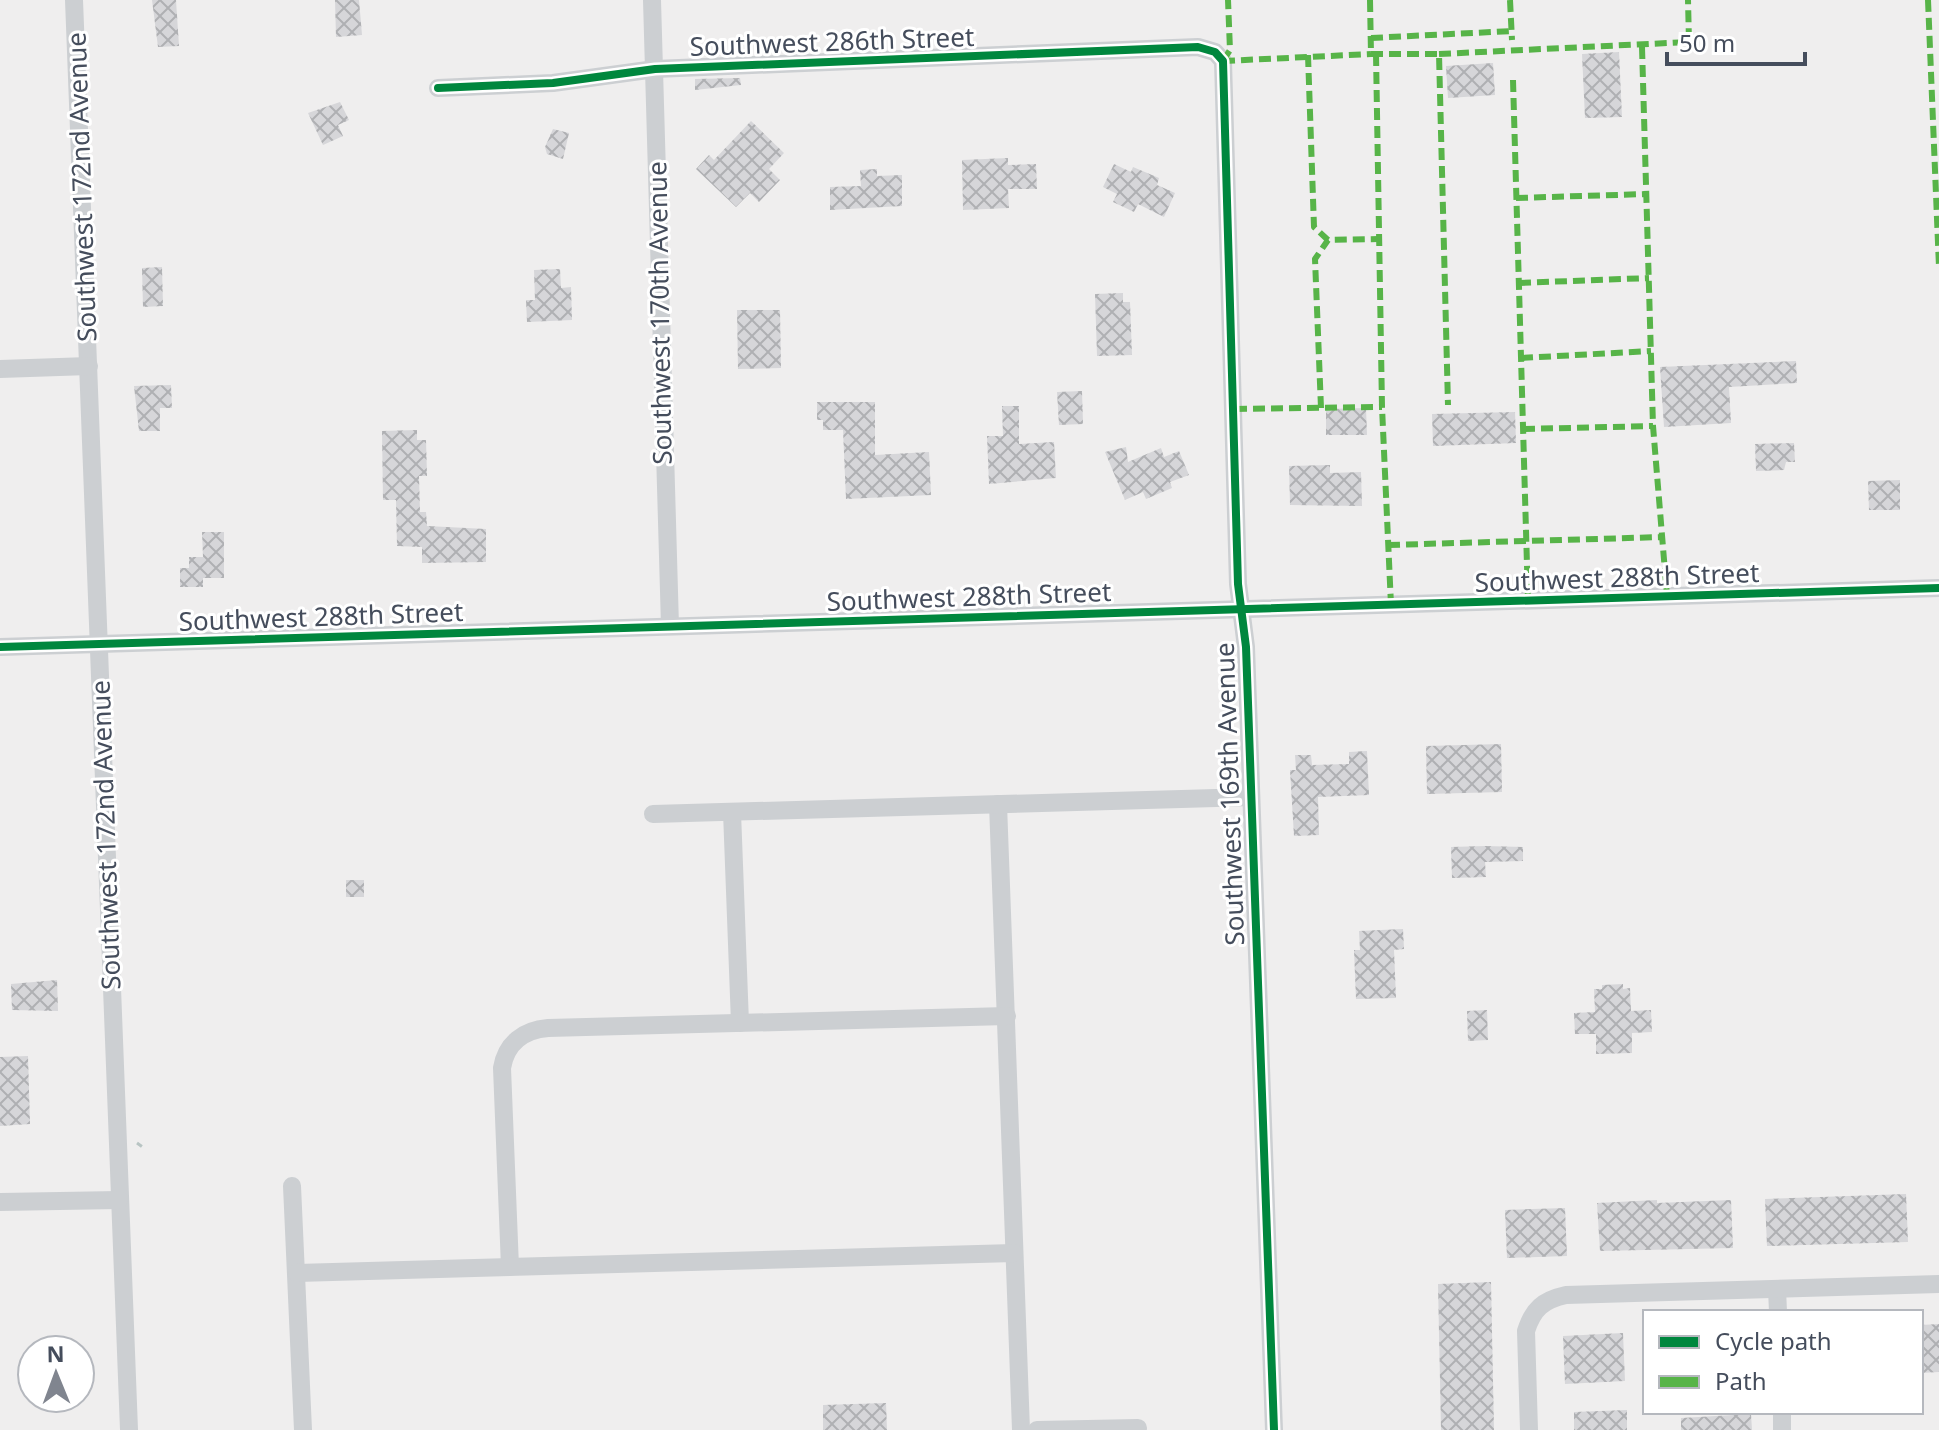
<svg xmlns="http://www.w3.org/2000/svg" width="1939" height="1430" viewBox="0 0 1939 1430" font-family="'Noto Sans',sans-serif">
  <style>
    .building { fill: url(#building-cross-hatch) }
    .lines { fill: none; stroke-linecap: round; stroke-linejoin: round }
    .path { stroke: #b8c4c3; stroke-width: 3; stroke-dasharray: 6 4; stroke-linecap: butt }
    .minor { stroke: #cccfd2; stroke-width: 18 }
    .quiet { stroke: #57b448; stroke-width: 6; stroke-dasharray: 12 6; stroke-linecap: butt }
    .cycleway-casing { stroke: #fff; stroke-width: 13 }
    .cycleway { stroke: #00873e; stroke-width: 8 }
    .labels { text-anchor: middle; stroke-width: 6; stroke-linejoin: round; paint-order: stroke }
    .street-label { font-size: 26px; fill: #454d5c; stroke: #fff }
  </style>
  <defs>
    <pattern id="building-cross-hatch" width="8" height="8" patternUnits="userSpaceOnUse" patternTransform="scale(2)"><rect width="8" height="8" fill="#d6d6d9"/><path d="M0 0l8 8M0 8l8-8" fill="none" stroke="#afb0b3"/></pattern>
  </defs>
  <rect width="100%" height="100%" fill="#efeeee"/>
  <g class="building">
    <path d="M 152,0 L 176,0 L 179,46 L 158,47 Z"/>
    <path d="M 335,0 L 359,0 L 362,35 L 336,37 Z"/>
    <path d="M 1619,52 L 1622,117 L 1585,118 L 1582,54 Z"/>
    <path d="M 1493,63 L 1495,95 L 1448,98 L 1446,66 Z"/>
    <path d="M 740,78 L 741,85 L 695,90 L 695,79 Z"/>
    <path d="M 340,102 L 349,120 L 338,125 L 343,136 L 323,145 L 308,113 Z"/>
    <path d="M 751,121 L 784,153 L 769,169 L 780,180 L 759,202 L 750,193 L 736,207 L 696,169 L 709,155 L 714,160 Z"/>
    <path d="M 553,129 L 569,133 L 563,159 L 547,154 L 545,147 Z"/>
    <path d="M 1008,158 L 1008,165 L 1036,164 L 1037,189 L 1008,189 L 1009,208 L 963,210 L 962,160 Z"/>
    <path d="M 1114,164 L 1131,172 L 1133,167 L 1159,178 L 1157,185 L 1175,193 L 1164,217 L 1138,204 L 1134,212 L 1113,202 L 1117,194 L 1103,187 Z"/>
    <path d="M 877,169 L 877,176 L 902,175 L 902,206 L 830,210 L 830,187 L 861,186 L 860,170 Z"/>
    <path d="M 162,267 L 163,306 L 143,307 L 142,268 Z"/>
    <path d="M 560,269 L 561,288 L 571,287 L 572,320 L 527,322 L 526,300 L 535,300 L 534,270 Z"/>
    <path d="M 1123,293 L 1123,302 L 1130,302 L 1132,355 L 1097,356 L 1095,294 Z"/>
    <path d="M 737,310 L 780,310 L 781,368 L 738,369 Z"/>
    <path d="M 1796,361 L 1797,383 L 1729,387 L 1731,423 L 1664,427 L 1660,367 Z"/>
    <path d="M 171,385 L 172,408 L 160,408 L 160,431 L 139,431 L 134,386 Z"/>
    <path d="M 1082,391 L 1083,424 L 1059,425 L 1057,392 Z"/>
    <path d="M 817,402 L 875,402 L 875,455 L 929,452 L 931,495 L 846,499 L 843,430 L 823,430 L 823,420 L 817,420 Z"/>
    <path d="M 1002,406 L 1019,406 L 1019,444 L 1054,442 L 1056,478 L 989,484 L 987,436 L 1003,436 Z"/>
    <path d="M 1366,408 L 1367,435 L 1326,435 L 1326,409 Z"/>
    <path d="M 1515,412 L 1516,443 L 1433,446 L 1432,414 Z"/>
    <path d="M 417,430 L 417,440 L 426,440 L 427,476 L 419,476 L 420,512 L 426,512 L 427,526 L 486,529 L 486,562 L 422,563 L 422,547 L 397,546 L 396,500 L 383,500 L 382,431 Z"/>
    <path d="M 1794,443 L 1795,462 L 1786,462 L 1784,470 L 1756,471 L 1755,444 Z"/>
    <path d="M 1126,447 L 1128,462 L 1161,448 L 1164,457 L 1179,451 L 1189,475 L 1170,482 L 1172,488 L 1146,499 L 1143,492 L 1125,500 L 1105,452 Z"/>
    <path d="M 1330,465 L 1330,473 L 1361,472 L 1362,506 L 1290,505 L 1289,466 Z"/>
    <path d="M 1900,480 L 1900,510 L 1869,510 L 1868,481 Z"/>
    <path d="M 202,532 L 224,532 L 224,578 L 203,578 L 203,587 L 180,587 L 180,568 L 189,568 L 189,557 L 203,557 Z"/>
    <path d="M 1501,744 L 1502,792 L 1427,794 L 1426,746 Z"/>
    <path d="M 1367,751 L 1369,795 L 1318,797 L 1319,835 L 1294,836 L 1290,770 L 1296,770 L 1295,755 L 1311,755 L 1312,765 L 1349,764 L 1349,752 Z"/>
    <path d="M 1485,846 L 1523,847 L 1523,861 L 1485,862 L 1486,877 L 1452,878 L 1451,847 Z"/>
    <rect x="346" y="880" width="18" height="17"/>
    <path d="M 1403,929 L 1404,949 L 1394,950 L 1396,998 L 1356,999 L 1354,950 L 1360,950 L 1359,931 Z"/>
    <path d="M 57,980 L 58,1011 L 12,1010 L 11,984 Z"/>
    <path d="M 1623,984 L 1623,989 L 1630,988 L 1631,1011 L 1651,1010 L 1652,1032 L 1632,1033 L 1632,1053 L 1596,1054 L 1596,1034 L 1575,1034 L 1574,1013 L 1595,1012 L 1594,989 L 1602,989 L 1602,985 Z"/>
    <path d="M 1487,1010 L 1488,1040 L 1468,1041 L 1467,1011 Z"/>
    <path d="M 28,1056 L 30,1124 L 0,1126 L 0,1057 Z"/>
    <path d="M 1906,1194 L 1908,1242 L 1767,1246 L 1765,1199 Z"/>
    <path d="M 1657,1200 L 1657,1203 L 1731,1200 L 1733,1248 L 1600,1251 L 1597,1203 Z"/>
    <path d="M 1565,1208 L 1567,1256 L 1507,1258 L 1505,1210 Z"/>
    <path d="M 1491,1282 L 1494,1430 L 1441,1430 L 1438,1284 Z"/>
    <path d="M 1939,1324 L 1939,1372 L 1921,1373 L 1921,1325 Z"/>
    <path d="M 1623,1333 L 1625,1381 L 1565,1384 L 1563,1336 Z"/>
    <path d="M 886,1403 L 887,1430 L 823,1430 L 823,1405 Z"/>
    <path d="M 1627,1410 L 1627,1430 L 1574,1430 L 1574,1412 Z"/>
    <path d="M 1751,1414 L 1752,1430 L 1681,1430 L 1681,1418 Z"/>
  </g>
  <g class="lines">
    <path class="path" d="M 137,1143 L 144,1148"/>
    <g class="minor">
      <path d="M 74,0 L 129,1430"/>
      <path d="M 652,0 L 670,626"/>
      <path d="M 438,88 L 553,83 L 655,69 L 1198,47 L 1215,52 L 1223,61 L 1238,584 L 1246,647 L 1274,1430"/>
      <path d="M 0,369 L 89,366"/>
      <path d="M 0,647 L 1939,588"/>
      <path d="M 998,804 L 1021,1430"/>
      <path d="M 732,812 L 740,1023"/>
      <path d="M 653,814 L 1251,797"/>
      <path d="M 292,1186 L 303,1430"/>
      <path d="M 0,1202 L 119,1200"/>
      <path d="M 510,1267 L 502,1068 C 506,1043 524,1030 548,1028 L 1007,1016"/>
      <path d="M 297,1273 L 1014,1253"/>
      <path d="M 1777,1289 L 1778,1312"/>
      <path d="M 1782,1412 L 1782,1430"/>
      <path d="M 1037,1430 L 1138,1428"/>
      <path d="M 1529,1430 L 1526,1331 C 1533,1309 1543,1300 1566,1295 L 1939,1284"/>
    </g>
    <g class="quiet">
      <path d="M 1370,0 L 1371,54 L 1439,54 L 1448,405"/>
      <path d="M 1510,0 L 1512,40"/>
      <path d="M 1928,0 L 1939,267"/>
      <path d="M 1371,38 L 1512,31"/>
      <path d="M 1642,47 L 1653,426 L 1667,596"/>
      <path d="M 1376,54 L 1382,407 L 1391,605"/>
      <path d="M 1439,54 L 1689,42 L 1688,0"/>
      <path d="M 1308,55 L 1314,227 L 1328,240 L 1378,239"/>
      <path d="M 1223,61 L 1371,54"/>
      <path d="M 1223,61 L 1230,50 L 1228,0"/>
      <path d="M 1513,80 L 1528,600"/>
      <path d="M 1516,198 L 1647,194"/>
      <path d="M 1519,283 L 1649,278"/>
      <path d="M 1521,358 L 1651,351"/>
      <path d="M 1321,408 L 1315,259 L 1328,240"/>
      <path d="M 1235,409 L 1382,407"/>
      <path d="M 1523,429 L 1653,426"/>
      <path d="M 1388,545 L 1664,537"/>
    </g>
    <g class="cycleway-casing">
      <g id="cycleway">
        <path d="M 438,88 L 553,83 L 655,69 L 1198,47 L 1215,52 L 1223,61 L 1238,584 L 1246,647 L 1274,1430"/>
        <path d="M 0,647 L 1939,588"/>
      </g>
    </g>
    <use href="#cycleway" class="cycleway"/>
  </g>
  <g class="labels">
    <g class="street-label">
      <text transform="translate(832 42) rotate(-2)" y="9">Southwest 286th Street</text>
      <text transform="translate(82 187) rotate(-92)" y="9">Southwest 172nd Avenue</text>
      <text transform="translate(660 313) rotate(-91)" y="9">Southwest 170th Avenue</text>
      <text transform="translate(1617 578) rotate(-2)" y="9">Southwest 288th Street</text>
      <text transform="translate(969 597) rotate(-2)" y="9">Southwest 288th Street</text>
      <text transform="translate(321 617) rotate(-2)" y="9">Southwest 288th Street</text>
      <text transform="translate(1230 794) rotate(-92)" y="9">Southwest 169th Avenue</text>
      <text transform="translate(106 835) rotate(-92)" y="9">Southwest 172nd Avenue</text>
    </g>
  </g>
  <rect x="1643" y="1310" width="280" height="104" fill="#ffffff" stroke="#b5b8be" stroke-width="2"/>
  <rect x="1659" y="1336" width="40" height="12" fill="#00873e" stroke="#b5b8be" stroke-width="2"/>
  <text x="1715" y="1350" font-size="24" fill="#454d5c">Cycle path</text>
  <rect x="1659" y="1376" width="40" height="12" fill="#57b448" stroke="#b5b8be" stroke-width="2"/>
  <text x="1715" y="1390" font-size="24" fill="#454d5c">Path</text>
  <g transform="translate(56 1374) rotate(359)"><circle r="38" fill="#ffffff" stroke="#b5b8be" stroke-width="2"/>
  <path d="M0-6L14 30L0 20L-14 30Z" fill="#80858f"/>
  <text y="-12" font-size="22" font-weight="bold" text-anchor="middle" fill="#454d5c">N</text>
  </g>
  <path d="M1667 52v12h138v-12" fill="none" stroke="#454d5c" stroke-width="4"/>
  <text x="1679" y="52" font-size="24" fill="#454d5c" stroke="#ffffff" stroke-width="6" paint-order="stroke">50 m</text>
</svg>
